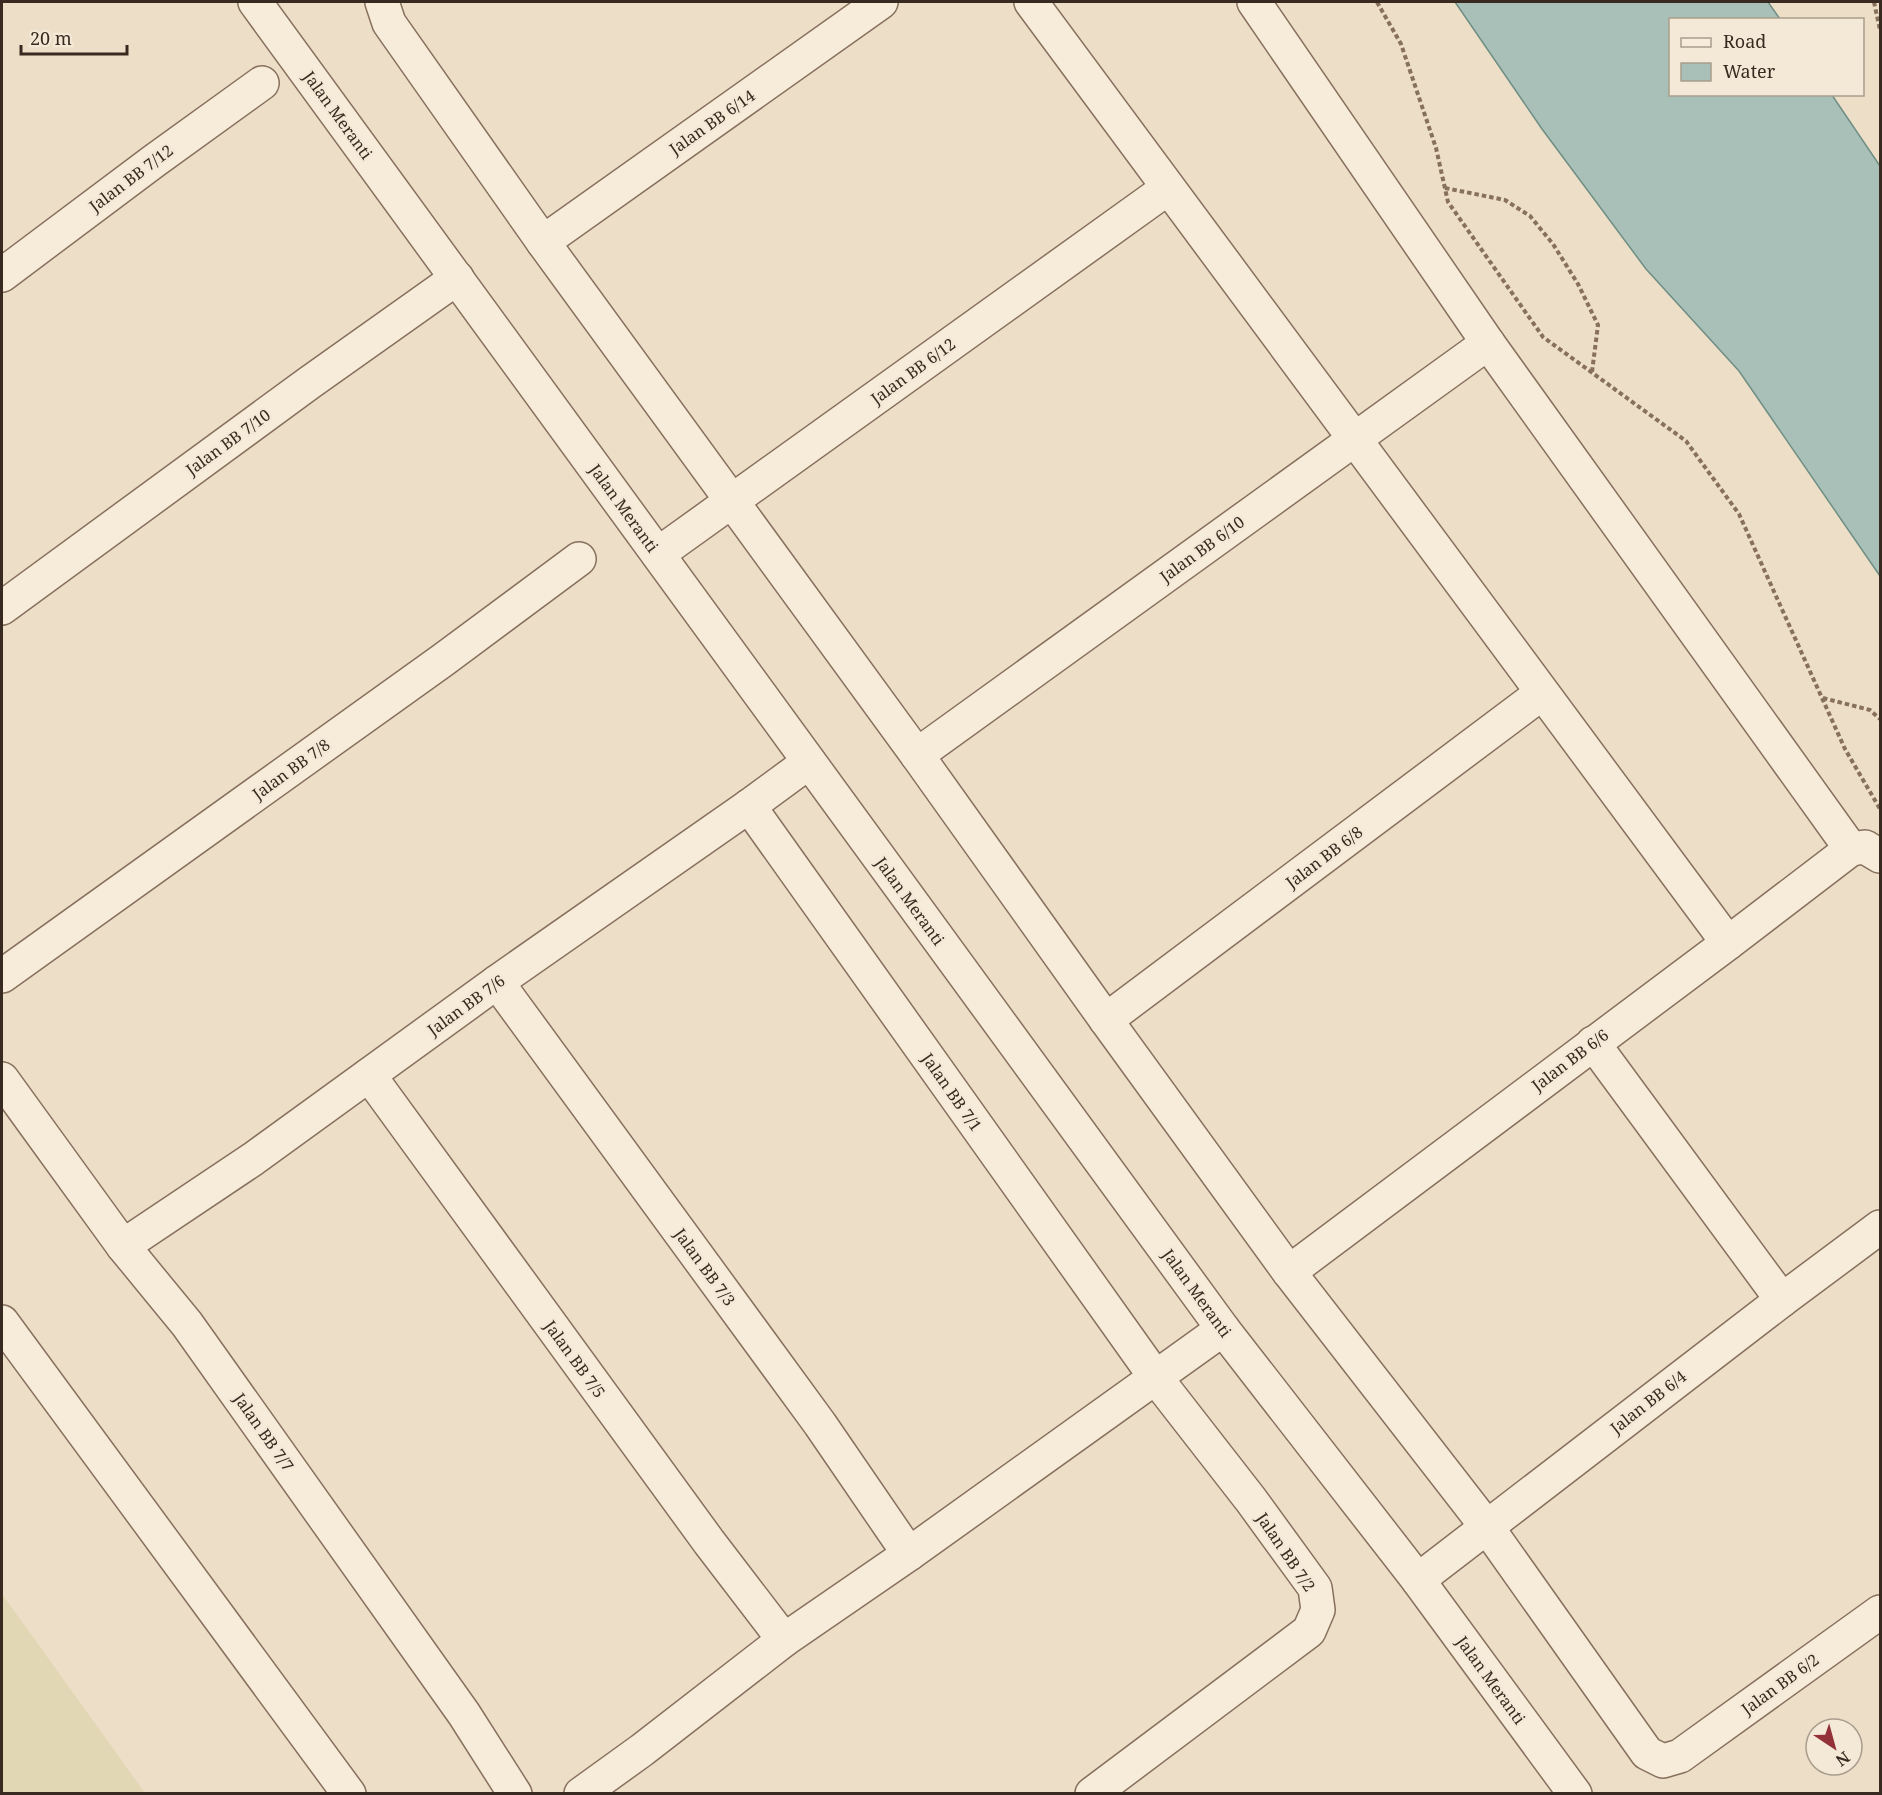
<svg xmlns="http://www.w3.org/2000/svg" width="1882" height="1795" viewBox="0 0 1882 1795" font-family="'Noto Serif',serif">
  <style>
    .farmland { fill: #e2d7b4 }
    .water { fill: #a8c0b7; stroke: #6f8e84; stroke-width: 1.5 }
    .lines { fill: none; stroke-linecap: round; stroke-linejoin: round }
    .minor-casing { stroke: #87705d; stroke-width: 36 }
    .path { stroke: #87705d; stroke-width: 4; stroke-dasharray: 4.5 3; stroke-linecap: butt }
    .minor { stroke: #f7ecda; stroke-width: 33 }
    .labels { text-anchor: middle; stroke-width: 5; stroke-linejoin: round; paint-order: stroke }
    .street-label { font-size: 16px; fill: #382a20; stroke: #f4e9d6 }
  </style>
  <rect width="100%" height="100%" fill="#ecdec7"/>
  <path class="farmland" d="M 2,1594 L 145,1793 L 2,1793 Z"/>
  <path class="water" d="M 1455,2 L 1768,2 L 1780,19 L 1670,20 L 1670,94 L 1832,95 L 1880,166 L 1880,576 L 1739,371 L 1646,269 L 1542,129 Z"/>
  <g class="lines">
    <g class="minor-casing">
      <g id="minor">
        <path d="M 255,2 L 1223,1329 L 1418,1580 L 1575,1794"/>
        <path d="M 382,2 L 389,23 L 543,242 L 917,755 L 1106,1020 L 1289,1272 L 1487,1527 L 1647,1753 L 1663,1761 L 1680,1756 L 1880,1612"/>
        <path d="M 1031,2 L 1728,943"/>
        <path d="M 1254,2 L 1488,343 L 1851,849"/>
        <path d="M 543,242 L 881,2"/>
        <path d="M 2,275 L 154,161 L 262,83"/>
        <path d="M 658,554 L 1168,188"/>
        <path d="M 2,608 L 309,383 L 457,278"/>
        <path d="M 917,755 L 1488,343"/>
        <path d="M 749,806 L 1156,1378 L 1251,1500 L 1315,1588 L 1318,1610 L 1309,1631 L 1092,1794"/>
        <path d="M 1851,849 L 1865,847 L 1880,856"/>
        <path d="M 2,976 L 443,660 L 579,559"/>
        <path d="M 497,982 L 820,1424 L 909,1554"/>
        <path d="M 1106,1020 L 1542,693"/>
        <path d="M 1593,1043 L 1782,1300"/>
        <path d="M 369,1075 L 709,1542 L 784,1640"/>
        <path d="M 2,1079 L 123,1246 L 187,1324 L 464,1714 L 515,1794"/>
        <path d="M 123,1246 L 253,1159 L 497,982 L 749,806 L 809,762"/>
        <path d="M 1289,1272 L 1728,943 L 1851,849"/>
        <path d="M 2,1322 L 349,1794"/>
        <path d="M 1418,1580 L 1782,1300 L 1880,1227"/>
        <path d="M 581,1794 L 642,1750 L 784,1640 L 909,1554 L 1223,1329"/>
      </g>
    </g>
    <g class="path">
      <path d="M 1377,2 L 1401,44 L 1436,148 L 1448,202 L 1543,337 L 1686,441 L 1739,514 L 1845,749 L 1880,809"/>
      <path d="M 1874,2 L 1880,30"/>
      <path d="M 1445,188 L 1505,200 L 1530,216 L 1553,244 L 1578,284 L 1598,325 L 1592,372"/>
      <path d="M 1823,698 L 1870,710 L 1880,719"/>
    </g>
    <use href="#minor" class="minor"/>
  </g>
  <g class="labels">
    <g class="street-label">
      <text transform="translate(338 115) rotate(54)" y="6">Jalan Meranti</text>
      <text transform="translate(712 122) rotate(-35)" y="6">Jalan BB 6/14</text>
      <text transform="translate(131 178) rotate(-37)" y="6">Jalan BB 7/12</text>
      <text transform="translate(913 371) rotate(-36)" y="6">Jalan BB 6/12</text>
      <text transform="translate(228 442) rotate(-36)" y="6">Jalan BB 7/10</text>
      <text transform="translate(624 508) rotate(54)" y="6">Jalan Meranti</text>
      <text transform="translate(1202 549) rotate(-36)" y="6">Jalan BB 6/10</text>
      <text transform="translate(291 769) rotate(-36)" y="6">Jalan BB 7/8</text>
      <text transform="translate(1324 857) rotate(-37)" y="6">Jalan BB 6/8</text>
      <text transform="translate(910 901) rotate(54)" y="6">Jalan Meranti</text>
      <text transform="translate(466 1005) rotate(-36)" y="6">Jalan BB 7/6</text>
      <text transform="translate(1570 1060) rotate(-37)" y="6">Jalan BB 6/6</text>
      <text transform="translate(952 1092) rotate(55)" y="6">Jalan BB 7/1</text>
      <text transform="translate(705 1267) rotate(54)" y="6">Jalan BB 7/3</text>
      <text transform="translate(1197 1293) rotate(54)" y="6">Jalan Meranti</text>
      <text transform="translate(575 1359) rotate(54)" y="6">Jalan BB 7/5</text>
      <text transform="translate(1648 1402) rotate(-38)" y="6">Jalan BB 6/4</text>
      <text transform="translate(264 1432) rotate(55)" y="6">Jalan BB 7/7</text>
      <text transform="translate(1286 1552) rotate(56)" y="6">Jalan BB 7/2</text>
      <text transform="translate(1491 1680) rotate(54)" y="6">Jalan Meranti</text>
      <text transform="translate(1780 1684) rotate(-36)" y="6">Jalan BB 6/2</text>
    </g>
  </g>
  <rect width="1882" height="1795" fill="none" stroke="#382a20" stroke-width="6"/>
  <rect x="1669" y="18" width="195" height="78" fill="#f4e9d6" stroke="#a99d8d" stroke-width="1.5"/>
  <rect x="1681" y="38" width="30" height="9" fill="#f7ecda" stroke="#a99d8d" stroke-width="1.5"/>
  <text x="1723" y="48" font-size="18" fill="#382a20">Road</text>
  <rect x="1681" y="63" width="30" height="18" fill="#a8c0b7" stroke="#a99d8d" stroke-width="1.5"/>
  <text x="1723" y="78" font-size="18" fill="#382a20">Water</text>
  <g transform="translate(1834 1747) rotate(144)"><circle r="28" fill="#f4e9d6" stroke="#a99d8d" stroke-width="1.5"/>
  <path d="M0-4.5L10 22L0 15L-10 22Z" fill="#933038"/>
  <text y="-9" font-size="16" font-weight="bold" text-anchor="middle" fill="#382a20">N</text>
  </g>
  <path d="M21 45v9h106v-9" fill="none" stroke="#382a20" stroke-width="3"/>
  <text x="30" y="45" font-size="18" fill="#382a20" stroke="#f4e9d6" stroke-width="4.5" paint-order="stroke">20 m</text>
</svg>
